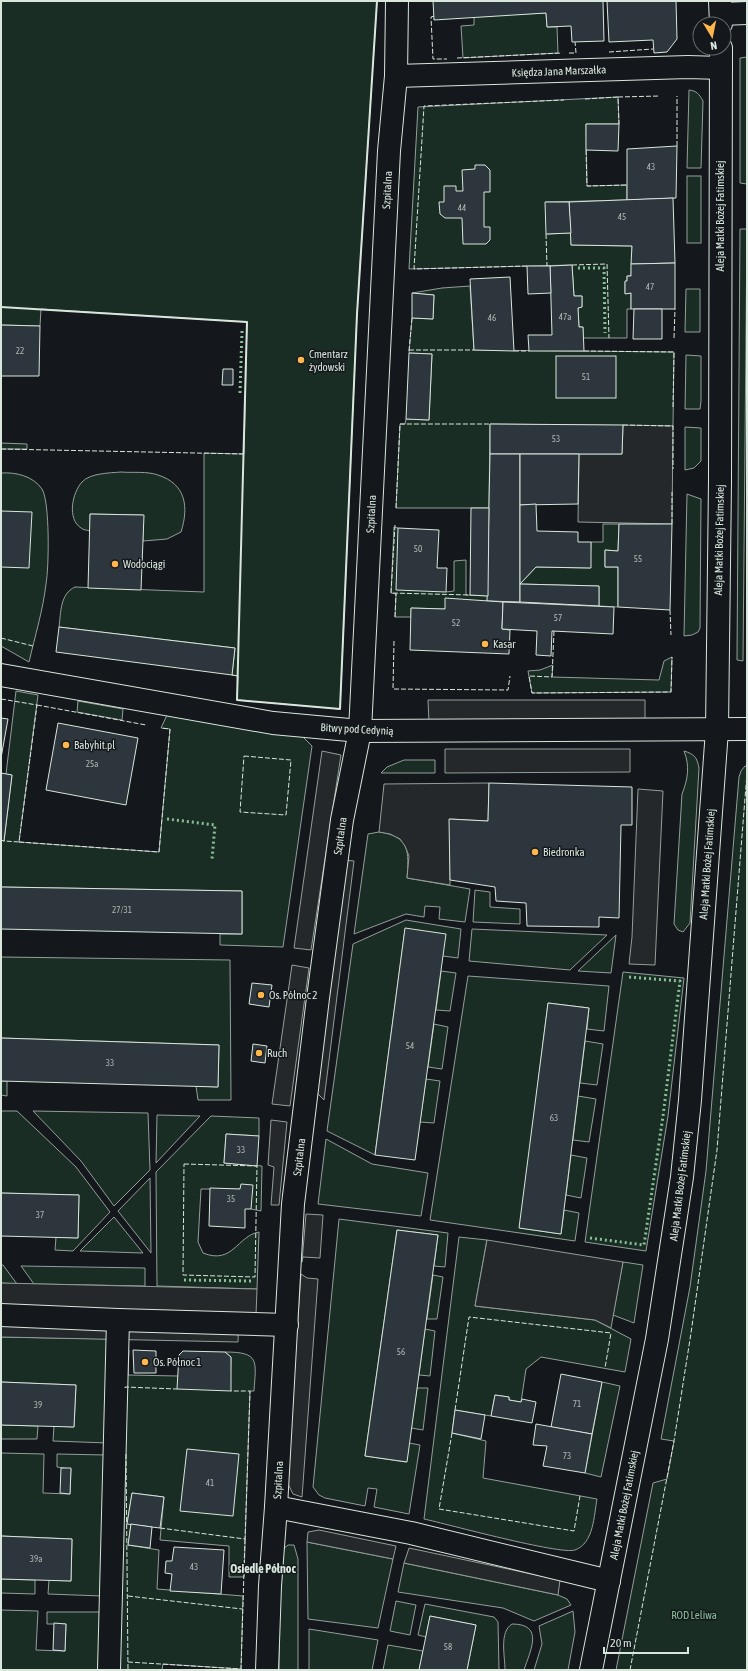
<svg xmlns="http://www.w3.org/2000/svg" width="748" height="1671" viewBox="0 0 748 1671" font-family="'Asap Condensed',sans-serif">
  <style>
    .green { fill: #1a2d24; stroke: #939e99 }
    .parking { fill: #24282b; stroke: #939e99 }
    .building { fill: #2c363c; stroke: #d8e6dc }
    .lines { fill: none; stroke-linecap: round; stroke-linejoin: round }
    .street-casing { stroke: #d8e6dc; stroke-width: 24 }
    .secondary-casing { stroke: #d8e6dc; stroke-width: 24 }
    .street { stroke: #14181c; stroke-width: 22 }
    .secondary { stroke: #14181c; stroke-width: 22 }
    .hedge { stroke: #8ac095; stroke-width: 3; stroke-dasharray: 2 3; stroke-linecap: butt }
    .fence { stroke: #d8e6dc; stroke-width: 1; stroke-dasharray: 5 2; stroke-linecap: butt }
    .wall { stroke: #d8e6dc; stroke-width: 2 }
    .poi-dot { fill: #ffb74d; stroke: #14181c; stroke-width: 1.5 }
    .labels { text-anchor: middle; stroke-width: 3; stroke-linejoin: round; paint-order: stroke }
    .number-label { font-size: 9px; fill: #adbab4 }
    .street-label { font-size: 11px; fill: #d8e6dc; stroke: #14181c }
    .poi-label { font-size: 11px; fill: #d8e6dc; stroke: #14181c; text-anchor: start }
    .park-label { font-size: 11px; fill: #8ac095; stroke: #14181c }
    .neighbourhood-label { font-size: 12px; font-weight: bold; fill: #d8e6dc; stroke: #14181c }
  </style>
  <rect width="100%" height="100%" fill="#14181c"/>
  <g class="green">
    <path d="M 1,1 L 377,1 L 357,314 L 340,709 L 237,700 L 238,676 L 232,675 L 235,648 L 59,627 C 61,612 60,594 75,587 L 204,592 L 204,453 L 244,454 L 247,322 L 41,309 L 40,326 L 1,325 Z"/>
    <path d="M 546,13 L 547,27 L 557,27 L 558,53 L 463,58 L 461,26 L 474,25 L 474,16 Z"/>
    <path d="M 747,57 L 747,184 L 740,183 L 740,58 Z"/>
    <path d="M 689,90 C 697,91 699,94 703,101 L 701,168 L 687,168 Z"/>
    <path d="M 618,97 L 619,124 L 586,124 L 587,186 L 627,185 L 627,200 L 546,202 L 547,234 L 571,233 L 571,245 L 632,246 L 631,276 L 627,276 L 627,281 L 625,282 L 625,293 L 631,293 L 631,309 L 627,309 L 627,338 L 583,338 L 583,327 L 579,327 L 578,308 L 582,307 L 582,296 L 574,296 L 572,265 L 409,269 L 418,107 Z"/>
    <rect x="687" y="176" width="14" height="67"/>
    <path d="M 740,229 L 747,229 L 743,661 L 737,660 Z"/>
    <path d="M 470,286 L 474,350 L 674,352 L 673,426 L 490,424 L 489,508 L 396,508 L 400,424 L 405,424 L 406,419 L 429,420 L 432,354 L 409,353 L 412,318 L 433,319 L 434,295 L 412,293 L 442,288 Z"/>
    <path d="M 686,289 L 700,289 L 700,332 L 685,332 Z"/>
    <path d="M 686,355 L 701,356 L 701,401 L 700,409 L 685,409 Z"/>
    <path d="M 685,427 L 701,428 L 701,461 L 694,468 L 685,470 Z"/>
    <path d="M 1,443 L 27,444 L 27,449 L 1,449 Z"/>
    <path d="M 121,472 C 132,473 147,471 158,475 C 186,484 189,507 181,532 L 167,539 L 143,541 L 143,515 L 90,514 L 90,531 C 87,530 83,530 81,528 C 67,519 72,493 82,482 C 90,473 110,473 121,472 Z"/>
    <path d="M 1,473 C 16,472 33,476 42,489 C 50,502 49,567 46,584 C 43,610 35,636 29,662 L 1,646 Z"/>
    <path d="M 687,494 L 701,499 L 700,628 L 698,632 L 692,635 L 684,636 Z"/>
    <path d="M 603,524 L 619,524 L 618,551 L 605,550 L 605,567 L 618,567 L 618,607 L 599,606 L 599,586 L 520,584 L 536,567 L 590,568 L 591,542 L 603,542 Z"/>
    <path d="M 394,527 L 398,528 L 446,592 L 454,591 L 454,561 L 466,560 L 466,595 L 488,596 L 487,601 L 445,609 L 411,608 L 411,617 L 395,617 L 396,594 L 391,593 Z"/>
    <path d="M 672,657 L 671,692 L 532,693 L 528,671 L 540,670 L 553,665 L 552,677 L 659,680 L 664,661 Z"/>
    <path d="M 16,691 L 38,695 L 19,842 L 159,852 L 170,729 L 161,728 L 167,715 L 302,736 L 312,746 L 283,947 L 220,945 L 220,934 L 242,934 L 242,891 L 1,887 L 1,840 L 4,841 L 12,775 L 6,774 Z"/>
    <path d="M 78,701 L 123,709 L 122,720 L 77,712 Z"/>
    <path d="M 684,751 C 694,754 697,757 699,768 L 690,923 L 683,932 L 678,930 L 674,924 L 682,794 C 688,779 690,766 684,751 Z"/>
    <path d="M 404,760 L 435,760 L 435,773 L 381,773 L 387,767 Z"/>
    <path d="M 745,766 L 747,766 L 747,1670 L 616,1670 L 653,1483 L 667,1479 L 674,1441 L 661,1439 L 690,1287 L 706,1171 L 739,777 L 741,771 Z"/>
    <path d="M 379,832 C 410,836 409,852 407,878 L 470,889 L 465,922 L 439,919 L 440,907 L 425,906 L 424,917 L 406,914 L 354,934 L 368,834 Z"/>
    <path d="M 475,890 L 490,892 L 490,907 L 520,909 L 520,924 L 473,922 Z"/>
    <path d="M 406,920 L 461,929 L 458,958 L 443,956 L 405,929 L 375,1155 L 327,1131 L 353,944 Z"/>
    <path d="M 472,929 L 607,935 L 570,970 L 469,961 Z"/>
    <path d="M 616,935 L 611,973 L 578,971 Z"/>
    <path d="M 1,957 L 230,960 L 231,1100 L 198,1100 L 196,1086 L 218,1087 L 219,1045 L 1,1038 Z"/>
    <path d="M 441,971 L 456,973 L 450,1011 L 436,1010 Z"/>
    <path d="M 623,972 L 684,978 L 668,1116 L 646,1251 L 585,1242 Z"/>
    <path d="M 468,976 L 609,986 L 604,1031 L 587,1029 L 589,1008 L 548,1003 L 520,1228 L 561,1234 L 564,1210 L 579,1213 L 575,1241 L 430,1220 Z"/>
    <path d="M 434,1024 L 448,1027 L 442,1069 L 428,1067 Z"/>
    <path d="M 585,1041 L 603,1044 L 597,1085 L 580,1083 Z"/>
    <path d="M 426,1079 L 440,1081 L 434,1123 L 420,1122 Z"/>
    <path d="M 1,1081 L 7,1081 L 7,1096 L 1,1095 Z"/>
    <path d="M 578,1096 L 596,1099 L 589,1142 L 573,1140 Z"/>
    <path d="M 1,1111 L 17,1111 L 76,1167 L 110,1212 L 73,1251 L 55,1250 L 56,1237 L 78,1238 L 79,1195 L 1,1193 Z"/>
    <path d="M 33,1111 L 148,1113 L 150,1170 L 114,1206 L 81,1161 Z"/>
    <path d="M 157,1115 L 200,1116 L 156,1163 Z"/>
    <path d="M 211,1116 L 259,1118 L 259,1136 L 226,1134 L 224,1163 L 262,1166 L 261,1211 L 251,1209 L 240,1189 L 201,1189 L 198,1242 L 203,1253 C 233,1265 237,1236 259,1232 L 257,1289 L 157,1286 L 156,1172 Z"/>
    <path d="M 326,1139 L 372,1164 L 428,1173 L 421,1216 L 318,1204 Z"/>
    <path d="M 571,1155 L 587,1158 L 581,1198 L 566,1195 Z"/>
    <path d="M 150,1178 L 151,1253 L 118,1211 Z"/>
    <path d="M 114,1217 L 143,1253 L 80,1251 Z"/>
    <path d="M 339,1219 L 448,1233 L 445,1267 L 434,1266 L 438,1235 L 397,1230 L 365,1456 L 406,1462 L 409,1443 L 420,1445 L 409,1514 L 374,1507 L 377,1489 L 368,1488 L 365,1506 L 325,1498 L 319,1495 L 313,1487 Z"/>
    <path d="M 459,1237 L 487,1240 L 475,1306 L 595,1320 L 631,1339 L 625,1372 L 541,1357 L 526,1369 L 521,1402 L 509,1400 L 509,1397 L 495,1395 L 491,1416 L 455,1410 L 452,1433 L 486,1441 L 483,1478 L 597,1499 C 594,1515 594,1543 575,1550 C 560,1555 447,1524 424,1519 Z"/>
    <path d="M 623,1262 L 643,1265 L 634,1323 L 613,1315 Z"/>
    <path d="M 1,1265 L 3,1265 L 17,1284 L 1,1283 Z"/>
    <path d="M 21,1266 L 145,1268 L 145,1286 L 34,1284 Z"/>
    <path d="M 433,1275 L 443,1277 L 437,1319 L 427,1319 Z"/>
    <path d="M 425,1329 L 435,1331 L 430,1376 L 419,1375 Z"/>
    <path d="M 1,1337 L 110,1339 L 108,1443 L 53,1441 L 54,1426 L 74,1427 L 76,1385 L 1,1382 Z"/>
    <path d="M 123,1350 L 129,1350 L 128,1375 L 178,1376 L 230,1390 L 231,1357 L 225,1352 C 260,1352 256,1361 254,1391 L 250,1391 L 244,1577 L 229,1577 L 229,1546 L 160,1540 L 164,1497 L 132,1493 L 127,1523 L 131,1524 L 128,1545 L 159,1550 L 157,1589 L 243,1596 L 241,1669 L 163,1664 L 162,1670 L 119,1670 Z"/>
    <path d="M 602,1382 L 620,1386 L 601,1477 L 585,1473 Z"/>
    <path d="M 417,1388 L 428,1388 L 423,1430 L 411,1428 Z"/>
    <path d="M 1,1425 L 38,1426 L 37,1439 L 1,1439 Z"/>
    <path d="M 1,1453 L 44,1454 L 43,1493 L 70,1494 L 71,1469 L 57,1467 L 57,1454 L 106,1455 L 102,1596 L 48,1594 L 49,1580 L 71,1581 L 72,1539 L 1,1536 Z"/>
    <path d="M 307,1542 L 393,1559 L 378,1628 L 308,1619 Z"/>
    <path d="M 288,1545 L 294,1545 L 298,1559 L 298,1670 L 279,1670 L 280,1561 L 282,1550 Z"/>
    <path d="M 404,1563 L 558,1595 L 567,1599 L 571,1605 L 534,1621 L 503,1608 L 398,1592 Z"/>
    <path d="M 1,1579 L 35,1580 L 35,1594 L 1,1593 Z"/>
    <path d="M 396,1601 L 416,1605 L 410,1635 L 390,1631 Z"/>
    <path d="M 425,1604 L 494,1617 L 498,1622 L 499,1670 L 467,1670 L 476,1625 L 430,1616 L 426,1637 L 418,1635 Z"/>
    <path d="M 1,1610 L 38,1611 L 36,1650 L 65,1651 L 66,1624 L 47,1624 L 47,1612 L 100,1612 L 98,1670 L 1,1670 Z"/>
    <path d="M 573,1611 L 575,1632 L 568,1670 L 534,1670 L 542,1644 L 539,1626 Z"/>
    <path d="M 512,1624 C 545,1624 530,1651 524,1670 L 505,1670 C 505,1656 499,1632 512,1624 Z"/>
    <path d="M 309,1629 L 378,1640 L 372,1670 L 309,1670 Z"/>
    <path d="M 388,1645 L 423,1651 L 419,1670 L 383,1670 Z"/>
  </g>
  <g class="parking">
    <path d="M 623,425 L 673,426 L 672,524 L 578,522 L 579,454 L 622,454 Z"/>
    <path d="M 428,700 L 645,700 L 645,723 L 429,723 Z"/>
    <path d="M 445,749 L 630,749 L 630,772 L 445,773 Z"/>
    <path d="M 322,751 L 341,755 L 311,950 L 294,948 Z"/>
    <path d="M 489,783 L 488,821 L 450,819 L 450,885 L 407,878 L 409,856 L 405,846 L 400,839 L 390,834 L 379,832 L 384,784 Z"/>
    <path d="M 638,789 L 663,791 L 655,965 L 629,964 L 632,937 Z"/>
    <path d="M 344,860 L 354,861 L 324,1100 L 315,1091 Z"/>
    <path d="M 292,965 L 309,968 L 290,1106 L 272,1104 Z"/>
    <path d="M 271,1120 L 287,1122 L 279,1205 L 271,1205 L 274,1167 L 268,1165 Z"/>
    <path d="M 306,1214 L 323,1215 L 320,1258 L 303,1257 L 302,1262 Z"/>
    <path d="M 487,1240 L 623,1262 L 611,1328 L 595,1320 L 475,1306 Z"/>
    <path d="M 301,1274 L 307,1278 L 318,1279 L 302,1497 L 293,1494 L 288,1484 L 287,1475 Z"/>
    <path d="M 1,1283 L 257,1289 L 256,1315 L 239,1314 L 238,1342 L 1,1337 Z"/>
    <path d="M 319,1530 L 396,1546 L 393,1559 L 307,1542 L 308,1532 Z"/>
    <path d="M 409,1548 L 560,1580 L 558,1595 L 404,1563 Z"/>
  </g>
  <g class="building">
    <path d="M 433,1 L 603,1 L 604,41 L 572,42 L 571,26 L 547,27 L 546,13 L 434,20 Z"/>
    <path d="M 607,1 L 676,1 L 677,39 L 667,52 L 654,53 L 653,40 L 609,42 Z"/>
    <path d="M 586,124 L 619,124 L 618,151 L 586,150 Z"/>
    <path d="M 677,146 L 676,198 L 627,200 L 627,149 Z"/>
    <path d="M 475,165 L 485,165 L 490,170 L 490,192 L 484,192 L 484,227 L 490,227 L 490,240 L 486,244 L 463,244 L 462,218 L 445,218 L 440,214 L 439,202 L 444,202 L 444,186 L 456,186 L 456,191 L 463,191 L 462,170 L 475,169 Z"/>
    <path d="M 673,198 L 675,263 L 631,264 L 632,246 L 571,245 L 569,202 Z"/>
    <path d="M 545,202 L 569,202 L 571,233 L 546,234 Z"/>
    <path d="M 675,263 L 675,309 L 631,309 L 631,293 L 625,294 L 625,281 L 627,281 L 627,276 L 631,276 L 631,264 Z"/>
    <path d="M 572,265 L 574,296 L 582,296 L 582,307 L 578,308 L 579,327 L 583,327 L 584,351 L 529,351 L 528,335 L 552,335 L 550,266 Z"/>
    <path d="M 527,266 L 550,266 L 551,293 L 528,294 Z"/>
    <path d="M 510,277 L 514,351 L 474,350 L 470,279 Z"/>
    <path d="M 412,293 L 434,295 L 433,319 L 412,318 Z"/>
    <path d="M 634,309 L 662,309 L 662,339 L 633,339 Z"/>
    <path d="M 1,325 L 40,326 L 39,376 L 1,376 Z"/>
    <path d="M 409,353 L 432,354 L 429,420 L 406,419 Z"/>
    <rect x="556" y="356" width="60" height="42"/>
    <path d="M 223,369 L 233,369 L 233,385 L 222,385 Z"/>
    <path d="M 490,424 L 623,425 L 622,454 L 490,454 Z"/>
    <path d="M 490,454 L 520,454 L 520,602 L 487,601 Z"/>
    <path d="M 520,454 L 579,454 L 578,504 L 520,505 Z"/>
    <path d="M 536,504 L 537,531 L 578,532 L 578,542 L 591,542 L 591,568 L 536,567 L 520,584 L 520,505 Z"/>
    <path d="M 471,508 L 489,508 L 488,596 L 470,595 Z"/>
    <path d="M 1,511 L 32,512 L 29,568 L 1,567 Z"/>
    <path d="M 90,514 L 144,515 L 141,590 L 88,588 Z"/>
    <path d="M 619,524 L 672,524 L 670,610 L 618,607 L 618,567 L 605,567 L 605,550 L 618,551 Z"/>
    <path d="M 398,528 L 439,530 L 437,568 L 447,568 L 446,592 L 396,590 Z"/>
    <path d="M 520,584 L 599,586 L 599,606 L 520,602 Z"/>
    <path d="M 445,598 L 503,602 L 502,629 L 510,630 L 509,654 L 410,650 L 411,608 L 445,609 Z"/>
    <path d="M 503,602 L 614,607 L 613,634 L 552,631 L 551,656 L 536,655 L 537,631 L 502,629 Z"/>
    <path d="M 59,627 L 235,648 L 232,675 L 56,652 Z"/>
    <path d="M 1,718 L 8,719 L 1,758 Z"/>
    <path d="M 58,723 L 138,738 L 126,805 L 46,790 Z"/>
    <path d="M 1,773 L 12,775 L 4,841 L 1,840 Z"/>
    <path d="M 489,783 L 632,787 L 632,825 L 621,825 L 619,918 L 599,917 L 599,927 L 527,926 L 526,903 L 496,901 L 495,887 L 450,880 L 449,819 L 488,821 Z"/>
    <path d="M 1,887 L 242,891 L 242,934 L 1,929 Z"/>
    <path d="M 405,928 L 446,934 L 415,1160 L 375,1155 Z"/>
    <path d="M 252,983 L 272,985 L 269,1007 L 249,1004 Z"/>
    <path d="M 548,1003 L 589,1008 L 561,1234 L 519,1228 Z"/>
    <path d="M 1,1038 L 219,1045 L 218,1087 L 1,1081 Z"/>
    <path d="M 253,1044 L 267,1046 L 265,1063 L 251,1061 Z"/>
    <path d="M 226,1134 L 259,1136 L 257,1166 L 224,1163 Z"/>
    <path d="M 241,1184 L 253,1185 L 251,1209 L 245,1209 L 245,1228 L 209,1226 L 210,1188 L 240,1189 Z"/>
    <path d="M 1,1193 L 79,1195 L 78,1238 L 1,1236 Z"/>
    <path d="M 397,1230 L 438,1235 L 407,1462 L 365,1456 Z"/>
    <path d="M 133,1350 L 156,1351 L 156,1373 L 134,1373 Z"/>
    <path d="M 183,1351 L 225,1352 L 231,1357 L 231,1391 L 177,1389 L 179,1355 Z"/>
    <path d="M 561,1374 L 602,1382 L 592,1434 L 551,1427 Z"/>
    <path d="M 1,1382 L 76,1385 L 74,1427 L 1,1425 Z"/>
    <path d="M 495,1395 L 509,1397 L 509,1400 L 521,1402 L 522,1399 L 536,1402 L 532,1423 L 491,1416 Z"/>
    <path d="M 455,1410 L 485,1415 L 481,1439 L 452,1433 Z"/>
    <path d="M 536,1424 L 592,1434 L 585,1473 L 543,1466 L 547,1446 L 533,1445 Z"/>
    <path d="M 187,1449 L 239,1454 L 233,1516 L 180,1511 Z"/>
    <path d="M 61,1468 L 71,1468 L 70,1494 L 60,1493 Z"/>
    <path d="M 132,1493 L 164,1497 L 160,1528 L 127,1524 Z"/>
    <path d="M 131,1524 L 152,1527 L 150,1548 L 128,1545 Z"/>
    <path d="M 1,1536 L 72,1539 L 71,1581 L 1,1579 Z"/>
    <path d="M 174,1547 L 224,1550 L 221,1594 L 170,1591 L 172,1574 L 165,1573 L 166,1561 L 172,1561 Z"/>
    <path d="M 430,1616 L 476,1625 L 467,1670 L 419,1670 Z"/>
    <path d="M 54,1623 L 66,1624 L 65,1651 L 53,1650 Z"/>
  </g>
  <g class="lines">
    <g class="street-casing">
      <g id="street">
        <path d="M 721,14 L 747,13"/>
        <path d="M 396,76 L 688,67 L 721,68"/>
        <path d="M 1,675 L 273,723 L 360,731 L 747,729"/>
        <path d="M 1,1315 L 118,1320 L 287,1325"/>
        <path d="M 276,1507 L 411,1533 L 609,1581"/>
        <path d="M 109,1670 L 118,1320"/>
        <path d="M 267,1670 L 270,1586 L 276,1507 L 293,1204 L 318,998 L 342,820 L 360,731 L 389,151 L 396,76 L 397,1"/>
      </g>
    </g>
    <g class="secondary-casing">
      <g id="secondary">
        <path d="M 720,1 L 721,24"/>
        <path d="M 591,1670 L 657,1339 L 682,1177 L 690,1100 L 717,730 L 720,481 L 721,48"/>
      </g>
    </g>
    <use href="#street" class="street"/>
    <use href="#secondary" class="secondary"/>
    <g class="hedge">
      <path d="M 578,268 L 604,268 L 605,333"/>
      <path d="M 240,393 L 242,331"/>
      <path d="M 167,819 L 215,825 L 212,859"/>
      <path d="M 590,1238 L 644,1245 L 663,1116 L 680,981 L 628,977"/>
      <path d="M 184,1280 L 252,1281"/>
    </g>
    <g class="fence">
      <path d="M 434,16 L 431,17 L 433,59 L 447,59"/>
      <path d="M 609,52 L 653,49"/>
      <path d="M 569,53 L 576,53 L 575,42"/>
      <path d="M 457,58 L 562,53"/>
      <path d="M 618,97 L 660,96"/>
      <path d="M 585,99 L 618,97 L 619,124"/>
      <path d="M 677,146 L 677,96"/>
      <path d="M 586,150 L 587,186 L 627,185"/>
      <path d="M 546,234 L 547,266"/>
      <path d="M 572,265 L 607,264 L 609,338"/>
      <path d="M 527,266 L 414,269 L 424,106 L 564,100"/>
      <path d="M 674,338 L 675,309"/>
      <path d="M 409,350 L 474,350"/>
      <path d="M 409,351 L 412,318"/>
      <path d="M 514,351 L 529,351"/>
      <path d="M 584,351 L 674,352 L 673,407"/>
      <path d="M 623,425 L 673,426 L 673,469"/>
      <path d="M 1,449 L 244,454"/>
      <path d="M 396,508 L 400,424 L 490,424"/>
      <path d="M 672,524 L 672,492"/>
      <path d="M 395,525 L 391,593 L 470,595"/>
      <path d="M 670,610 L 671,635"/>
      <path d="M 395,617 L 396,593"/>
      <path d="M 554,631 L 552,677 L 529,676 L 532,693 L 671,692 L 672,657"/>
      <path d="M 1,638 L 33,646"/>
      <path d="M 394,641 L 393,689 L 508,690 L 510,676"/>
      <path d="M 232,675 L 238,676"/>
      <path d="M 1,699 L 37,705 L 19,842 L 4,841"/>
      <path d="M 37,705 L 146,725"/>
      <path d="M 244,756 L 291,760 L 286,815 L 240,812 Z"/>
      <path d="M 19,842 L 159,852 L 170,729 L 161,728"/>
      <path d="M 184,1164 L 257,1166 L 255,1277 L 183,1275 Z"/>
      <path d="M 125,1388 L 125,1387 L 177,1389"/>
      <path d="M 455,1410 L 469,1317 L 611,1333 L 605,1368"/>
      <path d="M 452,1433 L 439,1509 L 574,1531 L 580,1496"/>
      <path d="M 126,1454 L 128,1670"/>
      <path d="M 160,1528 L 245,1539 L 250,1391 L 231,1391"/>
      <path d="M 128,1596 L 242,1609"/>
      <path d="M 128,1662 L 241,1669"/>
      <path d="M 241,1670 L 245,1538"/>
      <path d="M 630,1670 L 674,1441 L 691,1333 L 717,1150 L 747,773"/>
    </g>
    <path class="wall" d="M 1,307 L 247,322 L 237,700 L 340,709 L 357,314 L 377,1"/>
  </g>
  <g class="poi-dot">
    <circle cx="301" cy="360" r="4"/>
    <circle cx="115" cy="564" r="4"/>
    <circle cx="485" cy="644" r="4"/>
    <circle cx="66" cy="745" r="4"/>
    <circle cx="535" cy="852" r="4"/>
    <circle cx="261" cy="995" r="4"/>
    <circle cx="259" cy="1053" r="4"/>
    <circle cx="145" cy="1362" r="4"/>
  </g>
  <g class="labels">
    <g class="number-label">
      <text x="651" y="170">43</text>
      <text x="462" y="211">44</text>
      <text x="622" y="220">45</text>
      <text x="650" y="290">47</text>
      <text x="565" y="320">47a</text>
      <text x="492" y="321">46</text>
      <text x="20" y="354">22</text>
      <text x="586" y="380">51</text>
      <text x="556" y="442">53</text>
      <text x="418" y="552">50</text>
      <text x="638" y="562">55</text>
      <text x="558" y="621">57</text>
      <text x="456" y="626">52</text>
      <text x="92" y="767">25a</text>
      <text x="122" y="913">27/31</text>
      <text x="410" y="1049">54</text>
      <text x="110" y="1066">33</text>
      <text x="554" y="1121">63</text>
      <text x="241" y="1153">33</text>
      <text x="231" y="1202">35</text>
      <text x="40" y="1218">37</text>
      <text x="401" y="1355">56</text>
      <text x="577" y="1407">71</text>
      <text x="38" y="1408">39</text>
      <text x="567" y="1459">73</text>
      <text x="210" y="1486">41</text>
      <text x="36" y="1562">39a</text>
      <text x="194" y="1570">43</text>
      <text x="448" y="1650">58</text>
    </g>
    <g class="street-label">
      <text transform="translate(559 71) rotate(-2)" y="4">Księdza Jana Marszałka</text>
      <text transform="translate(387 190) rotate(-87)" y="4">Szpitalna</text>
      <text transform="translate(720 216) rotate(-90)" y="4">Aleja Matki Bożej Fatimskiej</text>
      <text transform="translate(371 514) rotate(-87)" y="4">Szpitalna</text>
      <text transform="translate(719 540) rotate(-89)" y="4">Aleja Matki Bożej Fatimskiej</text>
      <text transform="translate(357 729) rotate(3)" y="4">Bitwy pod Cedynią</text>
      <text transform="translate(340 836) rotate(-82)" y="4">Szpitalna</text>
      <text transform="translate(707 864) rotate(-86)" y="4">Aleja Matki Bożej Fatimskiej</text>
      <text transform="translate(299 1157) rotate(-83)" y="4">Szpitalna</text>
      <text transform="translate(680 1186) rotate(-83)" y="4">Aleja Matki Bożej Fatimskiej</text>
      <text transform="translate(278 1480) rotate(-87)" y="4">Szpitalna</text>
      <text transform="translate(624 1505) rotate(-79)" y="4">Aleja Matki Bożej Fatimskiej</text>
    </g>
    <g class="poi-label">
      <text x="309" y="358">Cmentarz<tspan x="309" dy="13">żydowski</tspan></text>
      <text x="123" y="568">Wodociągi</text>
      <text x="493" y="648">Kasar</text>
      <text x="74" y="749">Babyhit.pl</text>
      <text x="543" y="856">Biedronka</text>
      <text x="269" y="999">Os. Północ 2</text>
      <text x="267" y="1057">Ruch</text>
      <text x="153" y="1366">Os. Północ 1</text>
    </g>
    <g class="park-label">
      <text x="694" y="1619">ROD Leliwa</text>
    </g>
    <g class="neighbourhood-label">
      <text x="263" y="1573">Osiedle Północ</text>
    </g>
  </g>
  <rect width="748" height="1671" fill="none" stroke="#d8e6dc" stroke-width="4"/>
  <g transform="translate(712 36) rotate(170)"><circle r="19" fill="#14181c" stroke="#626a69"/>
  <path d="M0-3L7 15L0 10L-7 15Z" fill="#ffb74d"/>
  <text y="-6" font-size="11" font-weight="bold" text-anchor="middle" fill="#d8e6dc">N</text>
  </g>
  <path d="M604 1647v6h84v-6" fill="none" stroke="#d8e6dc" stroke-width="2"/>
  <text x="610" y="1647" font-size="12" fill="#d8e6dc" stroke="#14181c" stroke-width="3" paint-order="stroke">20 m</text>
</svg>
